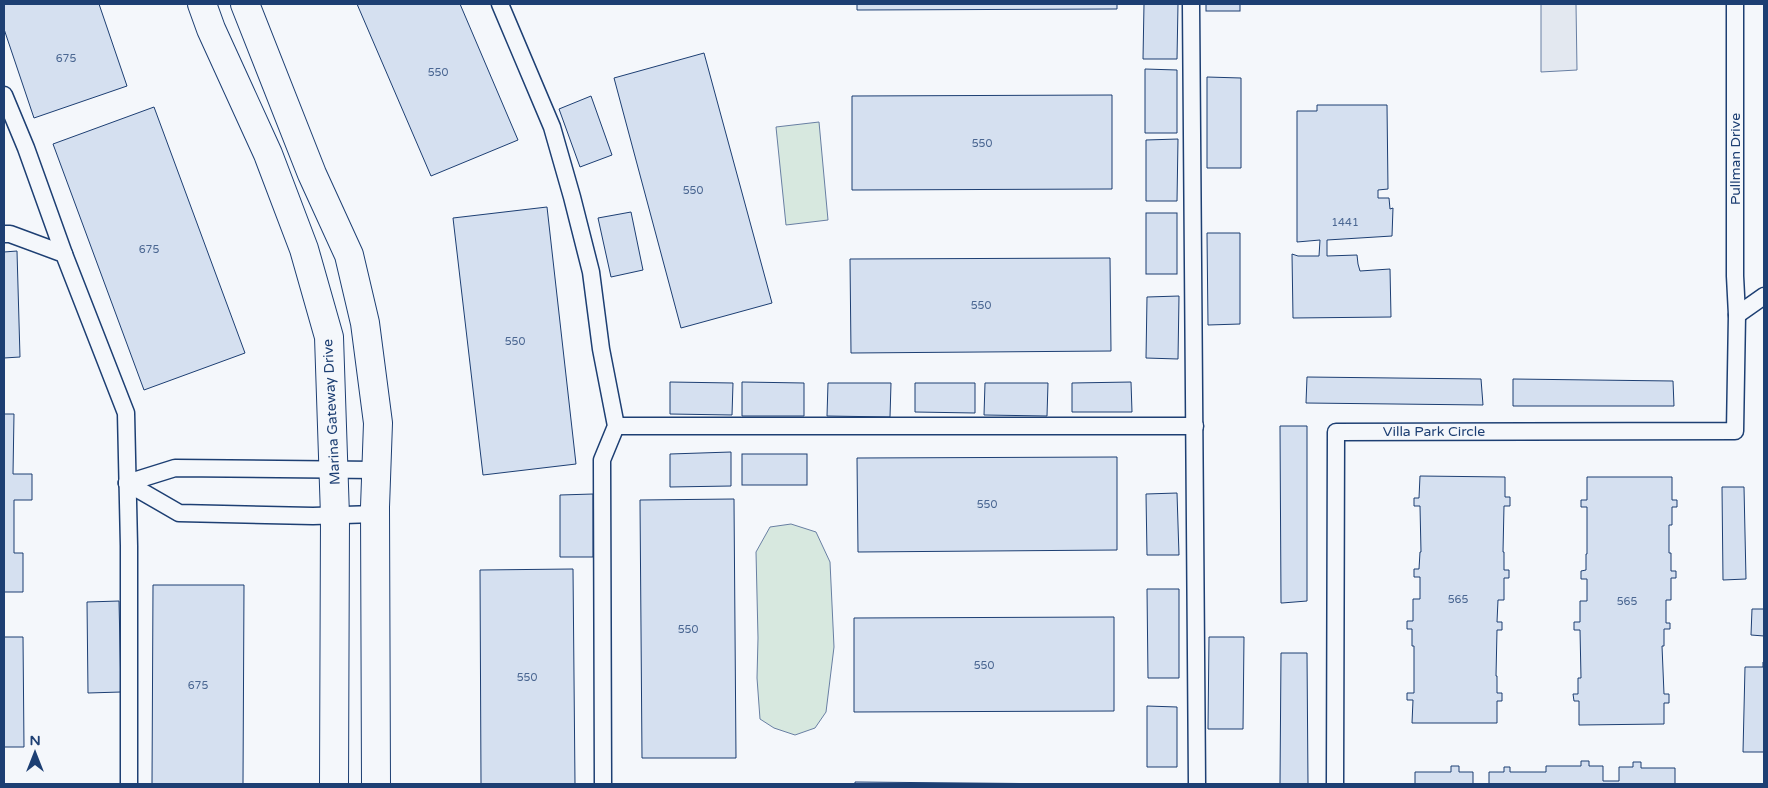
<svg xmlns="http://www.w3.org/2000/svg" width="1768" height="788" viewBox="0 0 1768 788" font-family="'Varela Round',sans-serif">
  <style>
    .green { fill: #d7e8df; stroke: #687fa3 }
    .parking { fill: #e3e8f0; stroke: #687fa3 }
    .building { fill: #d5e0f0; stroke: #1d3f73 }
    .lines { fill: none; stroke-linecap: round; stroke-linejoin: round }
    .service-casing { stroke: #1d3f73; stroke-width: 19 }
    .tertiary-casing { stroke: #1d3f73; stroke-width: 30 }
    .service { stroke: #f4f7fb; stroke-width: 16 }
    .tertiary { stroke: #f4f7fb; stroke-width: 28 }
    .labels { text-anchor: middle; stroke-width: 4; stroke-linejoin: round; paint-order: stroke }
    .number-label { font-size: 11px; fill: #4b6792 }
    .street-label { font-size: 14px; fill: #1d3f73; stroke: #f4f7fb }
  </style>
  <rect width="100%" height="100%" fill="#f4f7fb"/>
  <g class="green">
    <path d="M 819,122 L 828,220 L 786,225 L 776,127 Z"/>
    <path d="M 791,524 L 816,532 L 830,562 L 834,647 L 826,712 L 815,728 L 795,735 L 774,728 L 760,719 L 757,678 L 758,638 L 756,552 L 770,527 Z"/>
  </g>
  <path class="parking" d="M 1541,4 L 1576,4 L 1577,70 L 1541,72 Z"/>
  <g class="building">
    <path d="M 4,4 L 99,4 L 127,86 L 34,118 L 4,29 Z"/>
    <path d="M 357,4 L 460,4 L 518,140 L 431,176 Z"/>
    <path d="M 857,4 L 1117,4 L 1117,9 L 857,10 Z"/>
    <path d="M 1144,4 L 1178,4 L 1177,59 L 1143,59 Z"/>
    <rect x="1206" y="4" width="34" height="7"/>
    <path d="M 704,53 L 772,303 L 681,328 L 614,78 Z"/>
    <path d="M 1145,69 L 1177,70 L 1177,133 L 1145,133 Z"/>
    <path d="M 1207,77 L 1241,78 L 1241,168 L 1207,168 Z"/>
    <path d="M 1112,95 L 1112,189 L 852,190 L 852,96 Z"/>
    <path d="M 591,96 L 612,155 L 580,167 L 559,109 Z"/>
    <path d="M 1317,105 L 1387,105 L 1388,189 L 1378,190 L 1378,198 L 1389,198 L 1390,209 L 1393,208 L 1392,236 L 1327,240 L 1327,256 L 1357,255 L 1358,264 L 1360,271 L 1390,269 L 1391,317 L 1293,318 L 1292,254 L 1298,256 L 1319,256 L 1320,240 L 1297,242 L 1297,111 L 1317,111 Z"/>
    <path d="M 154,107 L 245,353 L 144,390 L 53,144 Z"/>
    <path d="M 1178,139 L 1177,201 L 1146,201 L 1146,140 Z"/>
    <path d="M 547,207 L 576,464 L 483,475 L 453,218 Z"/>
    <path d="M 631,212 L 643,270 L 611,277 L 598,218 Z"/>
    <rect x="1146" y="213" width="31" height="61"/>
    <path d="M 1207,233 L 1240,233 L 1240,324 L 1208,325 Z"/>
    <path d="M 17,251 L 20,357 L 4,358 L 4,252 Z"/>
    <path d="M 1110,258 L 1111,351 L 851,353 L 850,259 Z"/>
    <path d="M 1179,296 L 1178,359 L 1146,358 L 1147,297 Z"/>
    <path d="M 1307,377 L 1481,379 L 1483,405 L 1306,403 Z"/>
    <path d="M 1513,379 L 1673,381 L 1674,406 L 1513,406 Z"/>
    <path d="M 670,382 L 733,383 L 732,415 L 670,414 Z"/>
    <path d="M 742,382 L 804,383 L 804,416 L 742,416 Z"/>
    <path d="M 1131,382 L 1132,412 L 1072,412 L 1072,383 Z"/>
    <path d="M 828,383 L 891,383 L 890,417 L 827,416 Z"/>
    <path d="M 915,383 L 975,383 L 975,413 L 915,412 Z"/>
    <path d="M 985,383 L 1048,383 L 1047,416 L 984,415 Z"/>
    <path d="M 4,414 L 14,414 L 13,474 L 32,474 L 32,500 L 14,500 L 14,553 L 23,553 L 23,592 L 4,592 Z"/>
    <path d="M 1280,426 L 1307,426 L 1307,601 L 1282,603 L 1281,603 Z"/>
    <path d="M 731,452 L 731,486 L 670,487 L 670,454 Z"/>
    <rect x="742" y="454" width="65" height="31"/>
    <path d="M 1117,457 L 1117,550 L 858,552 L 857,458 Z"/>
    <path d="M 1420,476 L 1505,477 L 1505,497 L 1510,497 L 1510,506 L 1504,506 L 1503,552 L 1504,552 L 1504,570 L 1509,570 L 1509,578 L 1504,578 L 1504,600 L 1498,600 L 1497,622 L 1502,622 L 1502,630 L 1497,630 L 1496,676 L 1497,676 L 1497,693 L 1502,693 L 1502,701 L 1497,701 L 1497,723 L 1412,723 L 1413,700 L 1407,700 L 1407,693 L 1414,693 L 1414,646 L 1412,646 L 1412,629 L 1407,629 L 1407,621 L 1413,621 L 1413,599 L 1420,599 L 1420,577 L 1414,577 L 1414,569 L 1419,569 L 1420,552 L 1421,552 L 1420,506 L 1414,506 L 1414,498 L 1419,498 Z"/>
    <path d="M 1587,477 L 1672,477 L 1672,500 L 1677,500 L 1677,507 L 1672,507 L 1672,525 L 1669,525 L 1669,553 L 1671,553 L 1671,571 L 1676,571 L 1676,578 L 1671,578 L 1671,600 L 1666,600 L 1666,623 L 1670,623 L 1670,629 L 1664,629 L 1664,646 L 1662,646 L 1664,694 L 1669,694 L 1669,703 L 1664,703 L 1664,724 L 1579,725 L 1579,701 L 1574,701 L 1573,694 L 1578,694 L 1578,678 L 1581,678 L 1580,630 L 1574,630 L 1574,622 L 1580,622 L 1580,601 L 1587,601 L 1587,579 L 1581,579 L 1581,571 L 1586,570 L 1586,554 L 1587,554 L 1587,507 L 1581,507 L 1581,500 L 1587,500 Z"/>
    <path d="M 1722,487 L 1744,487 L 1746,579 L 1723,580 Z"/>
    <path d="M 1177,493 L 1179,555 L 1147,555 L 1146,494 Z"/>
    <path d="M 593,494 L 593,557 L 560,557 L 560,495 Z"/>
    <path d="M 734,499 L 736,758 L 642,758 L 640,500 Z"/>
    <path d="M 573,569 L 575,784 L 481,784 L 480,570 Z"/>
    <path d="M 153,585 L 244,585 L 243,784 L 152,784 Z"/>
    <path d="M 1147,589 L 1179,589 L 1179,678 L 1148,678 Z"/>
    <path d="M 119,601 L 121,692 L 88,693 L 87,602 Z"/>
    <path d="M 1752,609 L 1764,609 L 1764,636 L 1751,635 Z"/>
    <path d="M 1114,617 L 1114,711 L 854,712 L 854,618 Z"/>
    <path d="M 4,637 L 23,637 L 24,747 L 4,747 Z"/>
    <path d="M 1209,637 L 1244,637 L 1243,729 L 1208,729 Z"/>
    <path d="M 1281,653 L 1307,653 L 1308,784 L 1280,784 Z"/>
    <path d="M 1763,662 L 1764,662 L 1764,756 L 1764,752 L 1743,752 L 1745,667 L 1763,667 Z"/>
    <path d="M 1147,706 L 1177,707 L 1177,767 L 1147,767 Z"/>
    <path d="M 1581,761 L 1589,761 L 1589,766 L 1603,766 L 1603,781 L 1619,781 L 1619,767 L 1633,767 L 1633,762 L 1641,762 L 1641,768 L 1675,768 L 1675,784 L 1489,784 L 1489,772 L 1504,772 L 1504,767 L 1510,767 L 1510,772 L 1546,772 L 1546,766 L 1581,766 Z"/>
    <path d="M 1451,766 L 1459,766 L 1459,772 L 1473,772 L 1473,784 L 1415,784 L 1415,772 L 1451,772 Z"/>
    <path d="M 855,782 L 1074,784 L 855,784 Z"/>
  </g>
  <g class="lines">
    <g class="service-casing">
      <g id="service">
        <path d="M 500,4 L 552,127 L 572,197 L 591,272 L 601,349 L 616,426 L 602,460 L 603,784"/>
        <path d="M 1191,4 L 1197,784"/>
        <path d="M 4,95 L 26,148 L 64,254"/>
        <path d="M 4,234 L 10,234 L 64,254 L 126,413 L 129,546 L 129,784"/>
        <path d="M 1737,315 L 1764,296"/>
        <path d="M 616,426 L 1195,426"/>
        <path d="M 127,483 L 179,513 L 313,516 L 375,514"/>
        <path d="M 127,483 L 175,468 L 376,470"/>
        <path d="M 1335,784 L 1336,432 L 1735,431 L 1737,315 L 1735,276 L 1735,4"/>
      </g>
    </g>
    <g class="tertiary-casing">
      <g id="tertiary">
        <path d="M 202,4 L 211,29 L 268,154 L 304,249 L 329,337 L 335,516 L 334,784"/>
        <path d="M 245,4 L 312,174 L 349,255 L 365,323 L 378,423 L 375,507 L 376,784"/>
      </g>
    </g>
    <use href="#service" class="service"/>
    <use href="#tertiary" class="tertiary"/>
  </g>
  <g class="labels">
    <g class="number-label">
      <text x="66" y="62">675</text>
      <text x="438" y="76">550</text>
      <text x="982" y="147">550</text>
      <text x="693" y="194">550</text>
      <text x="1345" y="226">1441</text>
      <text x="149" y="253">675</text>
      <text x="981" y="309">550</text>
      <text x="515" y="345">550</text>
      <text x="987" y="508">550</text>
      <text x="1458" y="603">565</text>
      <text x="1627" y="605">565</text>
      <text x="688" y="633">550</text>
      <text x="984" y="669">550</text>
      <text x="527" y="681">550</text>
      <text x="198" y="689">675</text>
    </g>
    <g class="street-label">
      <text transform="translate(1735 159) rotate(-90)" y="5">Pullman Drive</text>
      <text transform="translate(331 412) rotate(-93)" y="5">Marina Gateway Drive</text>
      <text x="1434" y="436">Villa Park Circle</text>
    </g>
  </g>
  <rect width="1768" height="788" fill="none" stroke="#1d3f73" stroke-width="10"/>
  <g transform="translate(35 753)" stroke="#f4f7fb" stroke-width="4" paint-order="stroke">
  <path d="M0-4L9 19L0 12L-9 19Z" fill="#1d3f73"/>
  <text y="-8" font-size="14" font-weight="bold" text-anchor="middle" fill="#1d3f73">N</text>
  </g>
</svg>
